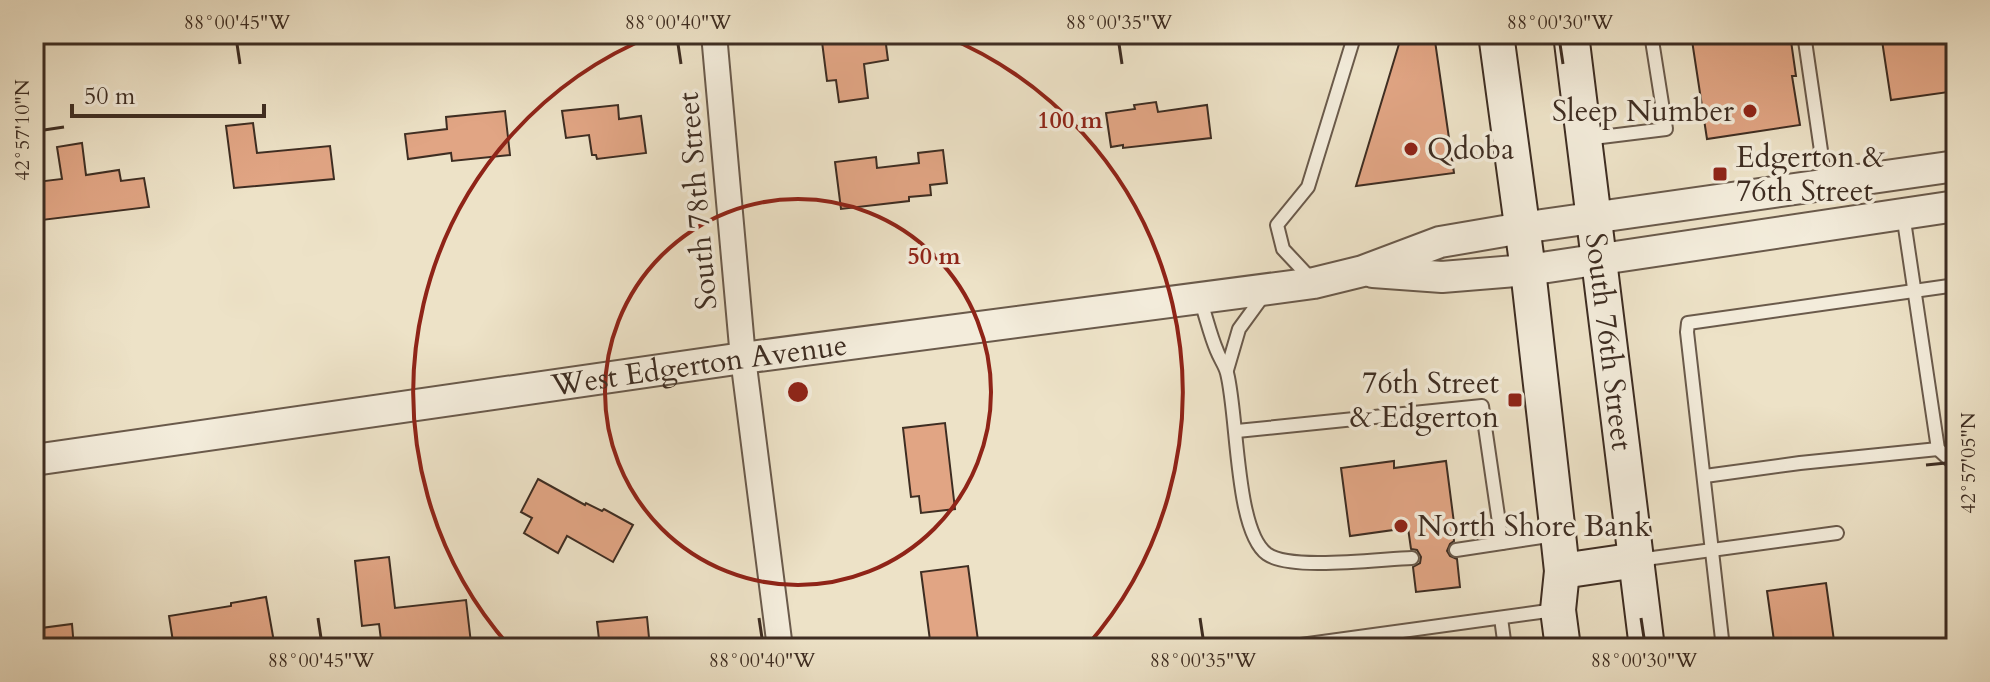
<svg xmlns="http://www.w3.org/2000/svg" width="1990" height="682" viewBox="0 0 1990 682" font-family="Cardo,serif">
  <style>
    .building { fill: #e1a584; stroke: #3e2d22; stroke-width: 2 }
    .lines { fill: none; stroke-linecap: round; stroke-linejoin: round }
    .service-casing { stroke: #6a5a4b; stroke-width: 16 }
    .minor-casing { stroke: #6a5a4b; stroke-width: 28 }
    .tertiary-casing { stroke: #6a5a4b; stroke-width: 34 }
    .secondary-casing { stroke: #3e2d22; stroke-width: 38 }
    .service { stroke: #f3ecdb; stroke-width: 12 }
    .minor { stroke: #f3ecdb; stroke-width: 24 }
    .tertiary { stroke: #f3ecdb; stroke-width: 30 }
    .secondary { stroke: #f3ecdb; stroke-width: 34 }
    .ticks { fill: none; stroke: #3e2d22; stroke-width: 3 }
    .ring { fill: none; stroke: #8f2418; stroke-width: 4 }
    .poi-dot { fill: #8f2418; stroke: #f3ecdb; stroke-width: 3 }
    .labels { text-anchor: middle; stroke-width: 7; stroke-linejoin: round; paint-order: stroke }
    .poi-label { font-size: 30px; fill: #3e2d22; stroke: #f3ecdb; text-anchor: start }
    .street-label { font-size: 30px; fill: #3e2d22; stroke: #f3ecdb }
    .centre { fill: #8f2418; stroke: #f3ecdb; stroke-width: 4 }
    .ring-label { font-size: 24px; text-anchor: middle; font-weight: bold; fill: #8f2418; stroke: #f3ecdb; stroke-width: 7; stroke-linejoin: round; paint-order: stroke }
    .neatline { fill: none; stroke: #3e2d22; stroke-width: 3 }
    .ticks-label { font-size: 20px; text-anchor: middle; fill: #3e2d22 }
  </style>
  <rect width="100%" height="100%" fill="#ede2c7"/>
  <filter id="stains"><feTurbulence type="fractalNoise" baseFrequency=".0025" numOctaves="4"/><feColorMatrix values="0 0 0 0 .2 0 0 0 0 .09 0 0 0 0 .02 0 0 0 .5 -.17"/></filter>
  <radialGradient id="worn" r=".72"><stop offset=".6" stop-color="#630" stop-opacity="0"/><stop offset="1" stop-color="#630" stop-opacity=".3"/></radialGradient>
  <g class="building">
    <path d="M 821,34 L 860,34 L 861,41 L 885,37 L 888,60 L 864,64 L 868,98 L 839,102 L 836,80 L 827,81 Z"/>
    <path d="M 1402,34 L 1434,34 L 1454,173 L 1356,186 Z"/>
    <path d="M 1691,34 L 1790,34 L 1796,76 L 1792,76 L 1800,125 L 1707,139 Z"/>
    <path d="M 1881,34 L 1956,34 L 1956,91 L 1891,100 Z"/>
    <path d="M 1156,102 L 1158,112 L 1207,105 L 1211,138 L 1123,148 L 1123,145 L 1111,147 L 1106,113 L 1135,109 L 1134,105 Z"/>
    <path d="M 618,105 L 619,119 L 641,116 L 646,153 L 597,159 L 596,155 L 592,155 L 589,135 L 566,138 L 562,111 Z"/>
    <path d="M 505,111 L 510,155 L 452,161 L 451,153 L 408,159 L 405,134 L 447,129 L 446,117 Z"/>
    <path d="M 253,123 L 257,153 L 330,146 L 334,179 L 234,188 L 226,126 Z"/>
    <path d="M 82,143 L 86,175 L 119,170 L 121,181 L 144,178 L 149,207 L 42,220 L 36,182 L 62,179 L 57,147 Z"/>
    <path d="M 943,150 L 947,183 L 930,185 L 931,195 L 909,197 L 909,201 L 841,209 L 835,162 L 876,157 L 877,168 L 919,163 L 918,153 Z"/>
    <path d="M 945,423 L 955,509 L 921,513 L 919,496 L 911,497 L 903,428 Z"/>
    <path d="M 1394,461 L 1394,468 L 1446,461 L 1454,523 L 1452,523 L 1454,541 L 1450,544 L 1447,551 L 1450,556 L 1457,559 L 1460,587 L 1416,592 L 1413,567 L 1420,563 L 1421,557 L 1417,550 L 1411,549 L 1408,528 L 1350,536 L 1341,468 Z"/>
    <path d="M 538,479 L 585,505 L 586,503 L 602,511 L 604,509 L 633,525 L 613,562 L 567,536 L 558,553 L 524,533 L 532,518 L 521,512 Z"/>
    <path d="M 389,557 L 395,608 L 466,600 L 471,643 L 428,648 L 382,648 L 379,624 L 362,626 L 355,561 Z"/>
    <path d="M 968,566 L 979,648 L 931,648 L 921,572 Z"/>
    <path d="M 1826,583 L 1835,648 L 1775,648 L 1767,591 Z"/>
    <path d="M 266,597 L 274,642 L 235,648 L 174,648 L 169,616 L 231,606 L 231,603 Z"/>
    <path d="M 647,617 L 650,648 L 600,648 L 597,622 Z"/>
    <path d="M 72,624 L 74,648 L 34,648 L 34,629 Z"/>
  </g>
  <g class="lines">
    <g class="service-casing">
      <g id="service">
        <path d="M 1804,34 L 1826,185"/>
        <path d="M 1585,139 L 1666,129 L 1651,34"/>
        <path d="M 1903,214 L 1938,449 L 1950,460 L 1956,459"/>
        <path d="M 1312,280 L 1283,249 L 1277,225 L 1308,187 L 1355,34"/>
        <path d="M 1200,299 C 1206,316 1210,335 1217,351 C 1220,359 1225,365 1227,373 C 1238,415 1235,531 1267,554 C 1291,571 1380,559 1412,558"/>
        <path d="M 1227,370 L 1239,329 L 1266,292"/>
        <path d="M 1237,431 L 1482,406 L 1502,543"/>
        <path d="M 1705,476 L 1800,463 L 1938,449"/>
        <path d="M 1456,550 L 1555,535"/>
        <path d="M 1638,560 L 1837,533"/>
        <path d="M 1501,618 L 1505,648"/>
        <path d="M 1279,648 L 1555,610"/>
        <path d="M 1723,648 L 1687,332 L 1688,323 L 1956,285"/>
      </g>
    </g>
    <g class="minor-casing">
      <path id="minor" d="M 714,34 L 743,358 L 780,648"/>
    </g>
    <g class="tertiary-casing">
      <g id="tertiary">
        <path d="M 1373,272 L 1442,277 L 1528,270 L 1956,206"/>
        <path id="s1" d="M 34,460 L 743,358 L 1314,283 L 1363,271 L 1440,242 L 1522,228 L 1956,166"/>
      </g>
    </g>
    <g class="secondary-casing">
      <g id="secondary">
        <path d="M 1496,34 L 1528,270 L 1558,534 L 1562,571 L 1558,610 L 1563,648"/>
        <path id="s2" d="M 1571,34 L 1647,648"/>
        <path d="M 1562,571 L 1637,560"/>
      </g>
    </g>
    <use href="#service" class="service"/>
    <use href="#minor" class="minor"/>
    <use href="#tertiary" class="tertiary"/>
    <use href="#secondary" class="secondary"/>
  </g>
  <path class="ticks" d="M 237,44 L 240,64M 678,44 L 681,64M 1119,44 L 1122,64M 1560,44 L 1563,64M 44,130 L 64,127M 1926,465 L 1946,463M 318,618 L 321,638M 759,618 L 762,638M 1200,618 L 1203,638M 1641,618 L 1644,638"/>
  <g class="ring">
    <circle cx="798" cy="392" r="193"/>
    <path d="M510 647A385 385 0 0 1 654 35M942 35A385 385 0 0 1 1086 647"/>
  </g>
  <g class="poi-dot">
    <circle cx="1750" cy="111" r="8"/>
    <circle cx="1411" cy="149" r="8"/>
    <rect x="1712" y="166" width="16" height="16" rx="4"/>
    <rect x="1507" y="392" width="16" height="16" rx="4"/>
    <circle cx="1401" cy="526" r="8"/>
  </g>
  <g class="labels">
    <g class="poi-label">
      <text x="1734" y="121" text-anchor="end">Sleep Number</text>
      <text x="1427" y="159">Qdoba</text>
      <text x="1736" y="167">Edgerton &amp;<tspan x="1736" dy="34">76th Street</tspan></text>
      <text x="1499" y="393" text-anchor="end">76th Street<tspan x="1499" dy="34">&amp; Edgerton</tspan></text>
      <text x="1417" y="536">North Shore Bank</text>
    </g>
    <g class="street-label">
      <text transform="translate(697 201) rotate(-95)" y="10">South 78th Street</text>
      <text dy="10" stroke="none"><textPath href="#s2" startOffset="310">South 76th Street</textPath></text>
      <text dy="10" stroke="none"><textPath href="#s1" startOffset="672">West Edgerton Avenue</textPath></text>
    </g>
  </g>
  <circle cx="798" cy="392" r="12" class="centre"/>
  <g class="ring-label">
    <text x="1070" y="128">100 m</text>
    <text x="934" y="264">50 m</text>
  </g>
  <rect width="1990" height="682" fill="none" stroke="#ede2c7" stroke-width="88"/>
  <path d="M72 104v12h192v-12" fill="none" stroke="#3e2d22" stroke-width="4"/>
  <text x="84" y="104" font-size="24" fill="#3e2d22" stroke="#f3ecdb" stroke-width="6" paint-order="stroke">50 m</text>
  <rect x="44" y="44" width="1902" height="594" class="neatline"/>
  <g class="ticks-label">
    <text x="237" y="29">88°00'45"W</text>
    <text x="678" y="29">88°00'40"W</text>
    <text x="1119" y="29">88°00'35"W</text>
    <text x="1560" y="29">88°00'30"W</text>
    <text transform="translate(22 130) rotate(-90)" y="7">42°57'10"N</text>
    <text transform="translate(1968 463) rotate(-90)" y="7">42°57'05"N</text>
    <text x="321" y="667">88°00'45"W</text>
    <text x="762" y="667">88°00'40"W</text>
    <text x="1203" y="667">88°00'35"W</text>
    <text x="1644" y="667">88°00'30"W</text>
  </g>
  <rect width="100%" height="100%" filter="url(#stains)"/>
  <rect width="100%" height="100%" fill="url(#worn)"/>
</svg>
